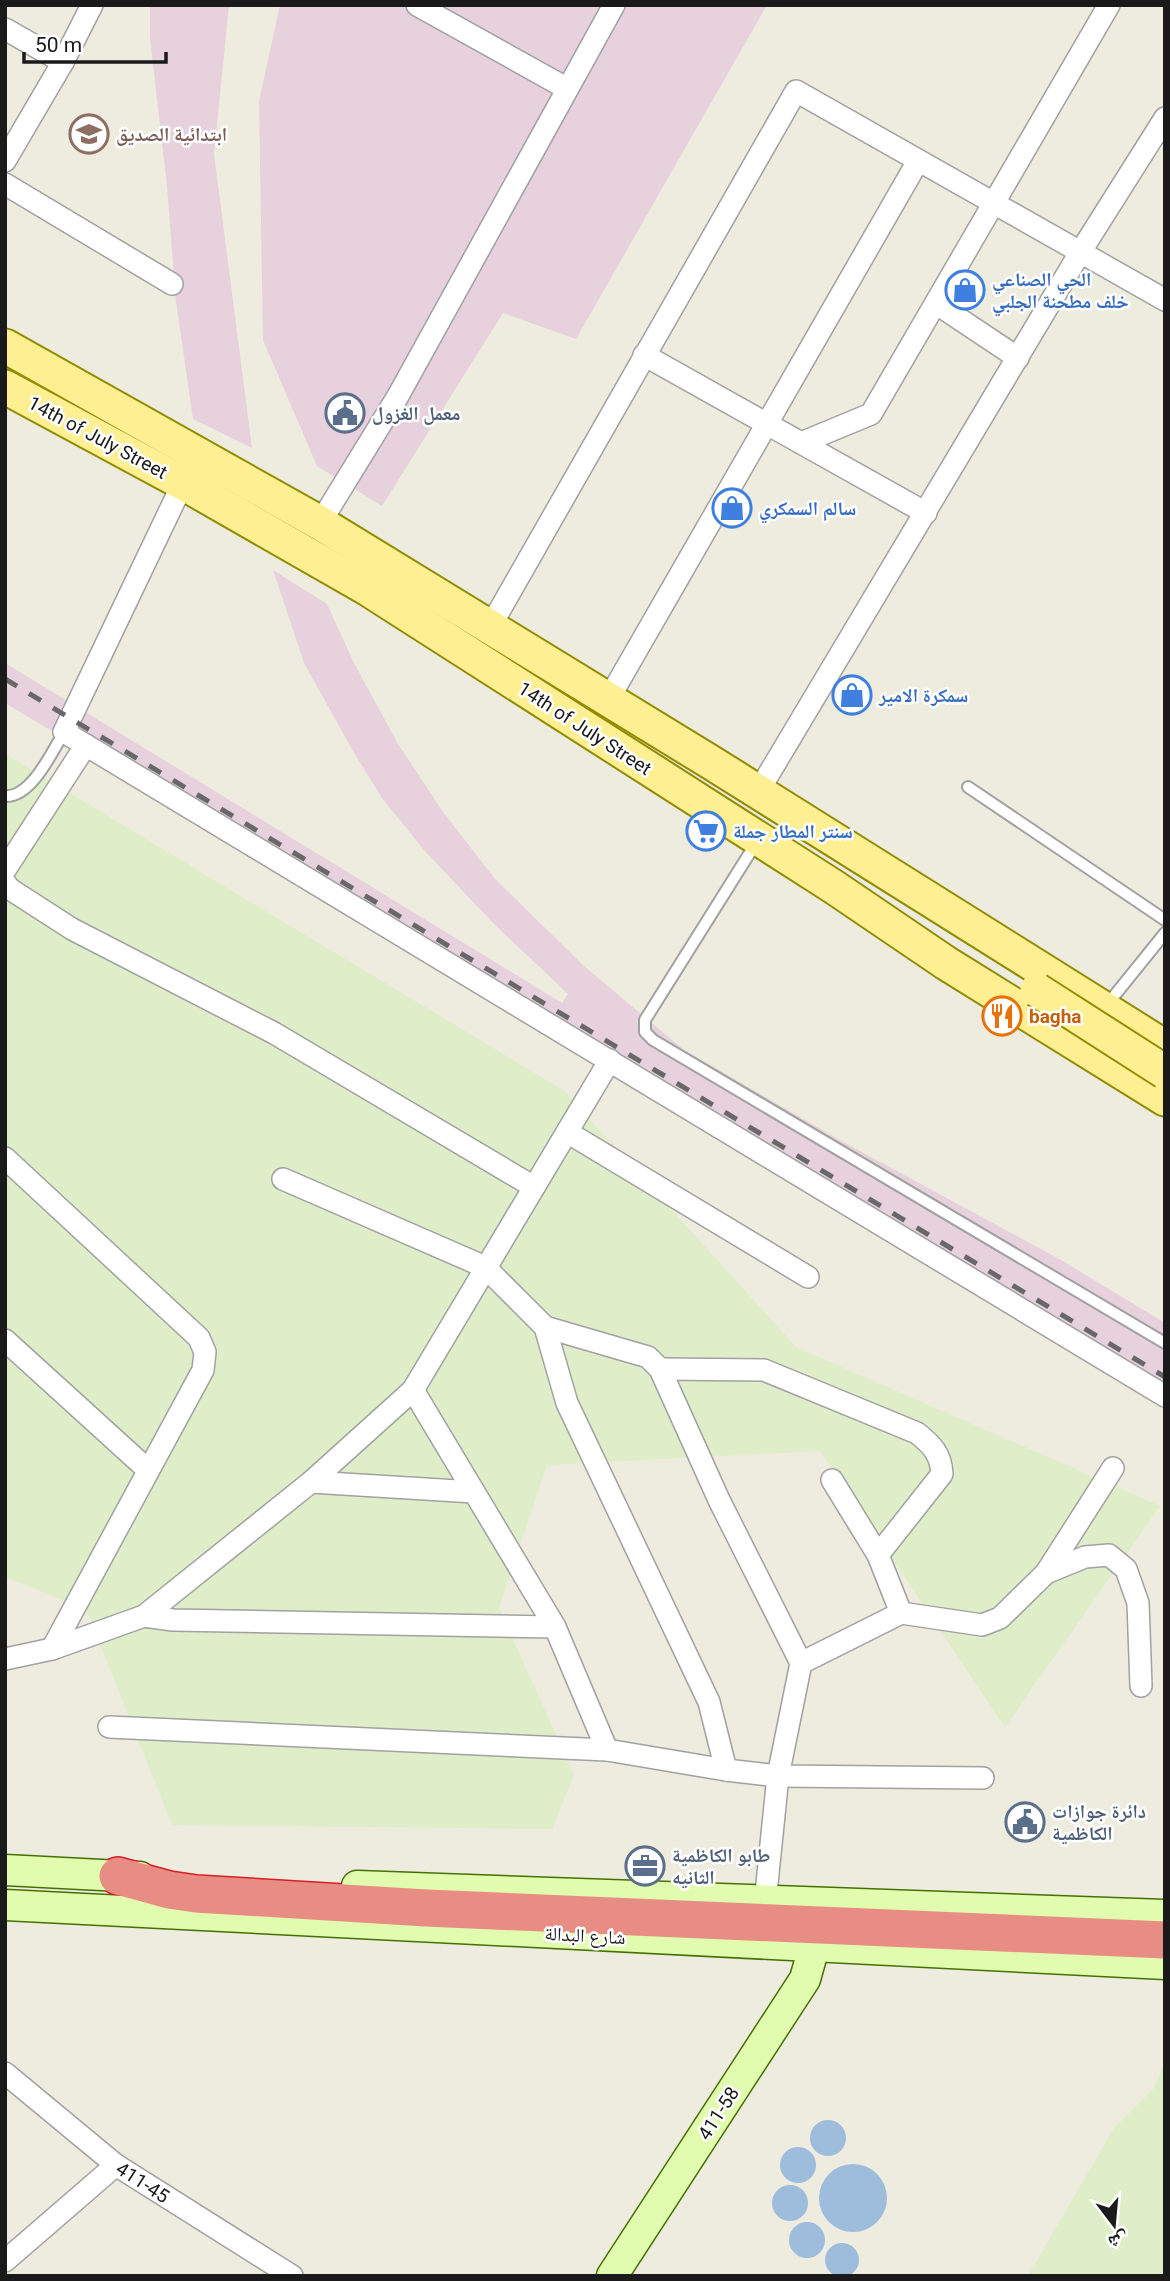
<svg xmlns="http://www.w3.org/2000/svg" width="1170" height="2281" viewBox="0 0 1170 2281" font-family="Roboto,'Noto Naskh Arabic',sans-serif">
  <style>
    .industrial { fill: #e6d1dc }
    .farmland { fill: #e0edc9 }
    .water { fill: #9ebcdc }
    .lines { fill: none; stroke-linecap: round; stroke-linejoin: round }
    .lane-casing { stroke: #a1a1a1; stroke-width: 14 }
    .street-casing { stroke: #a1a1a1; stroke-width: 24 }
    .secondary-casing { stroke: #457102; stroke-width: 33 }
    .primary-casing { stroke: #918b00; stroke-width: 37 }
    .highway-casing { stroke: #d81e28; stroke-width: 40 }
    .lane { stroke: #fff; stroke-width: 10 }
    .street { stroke: #fff; stroke-width: 21 }
    .secondary { stroke: #e1fbaf; stroke-width: 30 }
    .primary { stroke: #feef93; stroke-width: 33 }
    .highway { stroke: #e88d83; stroke-width: 37 }
    .rail { stroke: #686868; stroke-width: 5; stroke-dasharray: 14 14; stroke-linecap: butt }
    .primary-bridge-casing { stroke: #918b00; stroke-width: 37; stroke-linecap: butt }
    .primary-bridge { stroke: #feef93; stroke-width: 33 }
    .labels { text-anchor: middle; stroke-width: 5; stroke-linejoin: round; paint-order: stroke }
    .education-label { font-size: 19px; font-weight: bold; fill: #785e54; stroke: #fff; text-anchor: start }
    .shop-label { font-size: 19px; font-weight: bold; fill: #366cbe; stroke: #fff; text-anchor: start }
    .service-label { font-size: 19px; font-weight: bold; fill: #4e5e75; stroke: #fff; text-anchor: start }
    .street-label { font-size: 19px; fill: #1a1a1a; stroke: #fff }
    .food-label { font-size: 19px; font-weight: bold; fill: #c56008; stroke: #fff; text-anchor: start }
  </style>
  <rect width="100%" height="100%" fill="#edecdf"/>
  <g class="industrial">
    <path d="M 150,5 L 229,5 L 214,154 L 252,448 L 193,419 L 176,301 L 167,186 L 150,38 Z"/>
    <path d="M 280,5 L 767,5 L 576,339 L 503,313 L 382,506 L 317,466 L 263,340 L 259,101 Z"/>
    <path d="M 273,570 L 327,604 L 354,663 L 398,744 L 441,809 L 494,878 L 584,966 L 684,1050 L 836,1138 L 1061,1260 L 1165,1323 L 1165,1402 L 415,948 L 5,703 L 5,663 L 562,1003 L 568,994 L 494,924 L 424,850 L 382,798 L 353,751 L 304,663 Z"/>
  </g>
  <g class="farmland">
    <path d="M 5,754 L 563,1090 L 796,1347 L 1160,1506 L 1005,1727 L 820,1451 L 547,1465 L 499,1608 L 574,1775 L 552,1829 L 172,1825 L 86,1609 L 5,1577 Z"/>
    <path d="M 1165,2063 L 1165,2276 L 1028,2276 L 1114,2128 L 1154,2088 Z"/>
  </g>
  <g class="water">
    <circle cx="828" cy="2138" r="18"/>
    <circle cx="798" cy="2165" r="18"/>
    <circle cx="853" cy="2198" r="34"/>
    <circle cx="790" cy="2203" r="18"/>
    <circle cx="807" cy="2240" r="18"/>
    <circle cx="842" cy="2260" r="17"/>
  </g>
  <g class="lines">
    <g class="lane-casing">
      <g id="lane">
        <path d="M 968,787 L 1165,920"/>
        <path d="M 5,796 C 31,798 52,752 64,732"/>
        <path d="M 756,843 L 645,1020 L 645,1032 L 653,1040 L 1165,1343"/>
        <path d="M 1106,1006 L 1165,933"/>
      </g>
    </g>
    <g class="street-casing">
      <g id="street">
        <path d="M 417,5 L 566,88"/>
        <path d="M 5,29 L 63,62"/>
        <path d="M 5,161 L 63,62 L 92,5"/>
        <path d="M 5,184 L 172,284"/>
        <path d="M 937,304 L 1018,358"/>
        <path d="M 644,355 L 926,513"/>
        <path d="M 801,443 L 871,414 L 1109,5"/>
        <path d="M 183,483 L 64,732 L 1165,1396"/>
        <path d="M 320,523 L 398,396 L 614,5"/>
        <path d="M 490,627 L 796,91 L 1165,300"/>
        <path d="M 608,700 L 918,161"/>
        <path d="M 758,792 L 1081,251 L 1165,118"/>
        <path d="M 5,870 L 86,745"/>
        <path d="M 5,883 L 10,889 L 72,929 L 274,1033 L 534,1187"/>
        <path d="M 567,1132 L 808,1277"/>
        <path d="M 5,1158 L 199,1338 L 205,1352 L 203,1370 L 52,1649"/>
        <path d="M 283,1179 L 485,1267 L 545,1327 L 567,1403 L 709,1702 L 726,1770"/>
        <path d="M 545,1327 L 648,1357 L 660,1369 L 719,1500 L 801,1663 L 778,1776 L 765,1903"/>
        <path d="M 5,1340 L 148,1470"/>
        <path d="M 660,1369 L 764,1370 L 917,1433 C 932,1445 941,1454 942,1474 L 878,1555"/>
        <path d="M 413,1390 L 555,1627 L 607,1750"/>
        <path d="M 832,1480 L 878,1555 L 901,1613"/>
        <path d="M 311,1482 L 474,1492"/>
        <path d="M 1046,1573 L 1113,1468"/>
        <path d="M 144,1616 L 173,1620 L 555,1627"/>
        <path d="M 5,1659 L 52,1649 L 144,1616 L 311,1482 L 413,1390 L 610,1060"/>
        <path d="M 801,1663 L 901,1613 L 982,1625 L 1000,1618 L 1046,1573 L 1085,1557 L 1109,1555 L 1126,1569 L 1138,1603 L 1141,1686"/>
        <path d="M 109,1727 L 607,1750 L 726,1770 L 778,1776 L 983,1778"/>
        <path d="M 5,2073 L 116,2165 L 292,2276"/>
        <path d="M 5,2261 L 116,2165"/>
      </g>
    </g>
    <g class="secondary-casing">
      <g id="secondary">
        <path d="M 5,1870 L 140,1877"/>
        <path d="M 357,1886 L 1165,1915"/>
        <path d="M 5,1905 L 1165,1964"/>
        <path d="M 612,2276 L 805,1979 L 814,1947"/>
      </g>
    </g>
    <g class="primary-casing">
      <g id="primary">
        <path d="M 5,346 L 320,523 L 712,763 L 1165,1047"/>
        <path d="M 5,387 L 183,483 L 368,589 L 834,887 L 946,963 L 1165,1099"/>
      </g>
    </g>
    <g class="highway-casing">
      <path id="highway" d="M 118,1876 L 169,1890 L 196,1894 L 426,1908 L 1165,1940"/>
    </g>
    <use href="#lane" class="lane"/>
    <use href="#street" class="street"/>
    <use href="#secondary" class="secondary"/>
    <use href="#primary" class="primary"/>
    <use href="#highway" class="highway"/>
    <path class="rail" d="M 5,679 L 1165,1377"/>
    <g class="primary-bridge-casing">
      <path id="primary-bridge" d="M 1037,990 L 1165,1072"/>
    </g>
    <use href="#primary-bridge" class="primary-bridge"/>
  </g>
  <defs>
    <g id="school-ring" transform="scale(2.0125)"><circle r="9.5" fill="#fff" stroke="#8d6e63" stroke-width="1.5"/><path d="M0-5L7-2L0 1L-7-2ZM-4 1L0 2.5L4 1V4Q0 6-4 4Z" fill="#8d6e63"/></g>
    <g id="shop-ring" transform="scale(2.0125)"><circle r="9.5" fill="#fff" stroke="#3f7fe0" stroke-width="1.5"/><path d="M-5-2.5h2.3a2.7 3.5 0 0 1 5.4 0H5L5.5 6h-11ZM-1.5-2.5h3a1.5 2.3 0 0 0-3 0Z" fill="#3f7fe0"/></g>
    <g id="civic-ring" transform="scale(2.0125)"><circle r="9.5" fill="#fff" stroke="#5c6f8a" stroke-width="1.5"/><path d="M-.6-6.5H3V-4.5H.6V-3L4-1V1h2V6H-6V1h2V-1L-.6-3ZM-1.2 2.5V6h2.4V2.5Z" fill="#5c6f8a"/></g>
    <g id="supermarket-ring" transform="scale(2.0125)"><circle r="9.5" fill="#fff" stroke="#3f7fe0" stroke-width="1.5"/><path d="M-6-5.5h2.5l.6 2H6L4.5 2H-2.5L-4.4-4H-6ZM-1.5 3.2a1.3 1.3 0 1 0 .1 0ZM3 3.2a1.3 1.3 0 1 0 .1 0Z" fill="#3f7fe0"/></g>
    <g id="restaurant-ring" transform="scale(2.0125)"><circle r="9.5" fill="#fff" stroke="#e8710a" stroke-width="1.5"/><path d="M-5-6h1v4h1v-4h1v4h1v-4h1v5L-1.5 .5V6h-2V.5L-5-1ZM5-6V6H3V1.5H1.5Q1.5-4 5-6Z" fill="#e8710a"/></g>
    <g id="office-ring" transform="scale(2.0125)"><circle r="9.5" fill="#fff" stroke="#5c6f8a" stroke-width="1.5"/><path d="M-6-3h4V-5.5h4V-3h4V5H-6ZM-1-4.5V-3h2v-1.5ZM-6 0V1H6V0Z" fill="#5c6f8a"/></g>
  </defs>
  <g fill-rule="evenodd">
    <use href="#school-ring" x="89" y="134"/>
    <use href="#shop-ring" x="965" y="290"/>
    <use href="#civic-ring" x="345" y="413"/>
    <use href="#shop-ring" x="732" y="508"/>
    <use href="#shop-ring" x="852" y="695"/>
    <use href="#supermarket-ring" x="706" y="831"/>
    <use href="#restaurant-ring" x="1002" y="1016"/>
    <use href="#civic-ring" x="1025" y="1822"/>
    <use href="#office-ring" x="645" y="1866"/>
  </g>
  <g class="labels">
    <g class="education-label">
      <text x="116" y="141">ابتدائية الصديق</text>
    </g>
    <g class="shop-label">
      <text x="992" y="286">الحي الصناعي<tspan x="992" dy="22">خلف مطحنة الجلبي</tspan></text>
      <text x="759" y="515">سالم السمكري</text>
      <text x="879" y="702">سمكرة الامير</text>
      <text x="733" y="838">سنتر المطار جملة</text>
    </g>
    <g class="service-label">
      <text x="372" y="420">معمل الغزول</text>
      <text x="1052" y="1818">دائرة جوازات<tspan x="1052" dy="22">الكاظمية</tspan></text>
      <text x="672" y="1862">طابو الكاظمية<tspan x="672" dy="22">الثانيه</tspan></text>
    </g>
    <g class="street-label">
      <text transform="translate(98 437) rotate(28)" y="7">14th of July Street</text>
      <text transform="translate(585 728) rotate(33)" y="7">14th of July Street</text>
      <text transform="translate(585 1935) rotate(3)" y="7">شارع البدالة</text>
      <text transform="translate(718 2113) rotate(-57)" y="7">411-58</text>
      <text transform="translate(143 2182) rotate(33)" y="7">411-45</text>
    </g>
    <g class="food-label">
      <text x="1029" y="1023">bagha</text>
    </g>
  </g>
  <rect width="1170" height="2281" fill="none" stroke="#1a1a1a" stroke-width="14"/>
  <g transform="translate(1114 2225) rotate(164)" stroke="#ffffff" stroke-width="5" paint-order="stroke">
  <path d="M0-5L12 26L0 18L-12 26Z" fill="#1a1a1a"/>
  <text y="-10" font-size="19" font-weight="bold" text-anchor="middle" fill="#1a1a1a">ش</text>
  </g>
  <path d="M24 52v10h142v-10" fill="none" stroke="#1a1a1a" stroke-width="3.5"/>
  <text x="35" y="52" font-size="21" fill="#1a1a1a" stroke="#ffffff" stroke-width="5" paint-order="stroke">50 m</text>
</svg>
